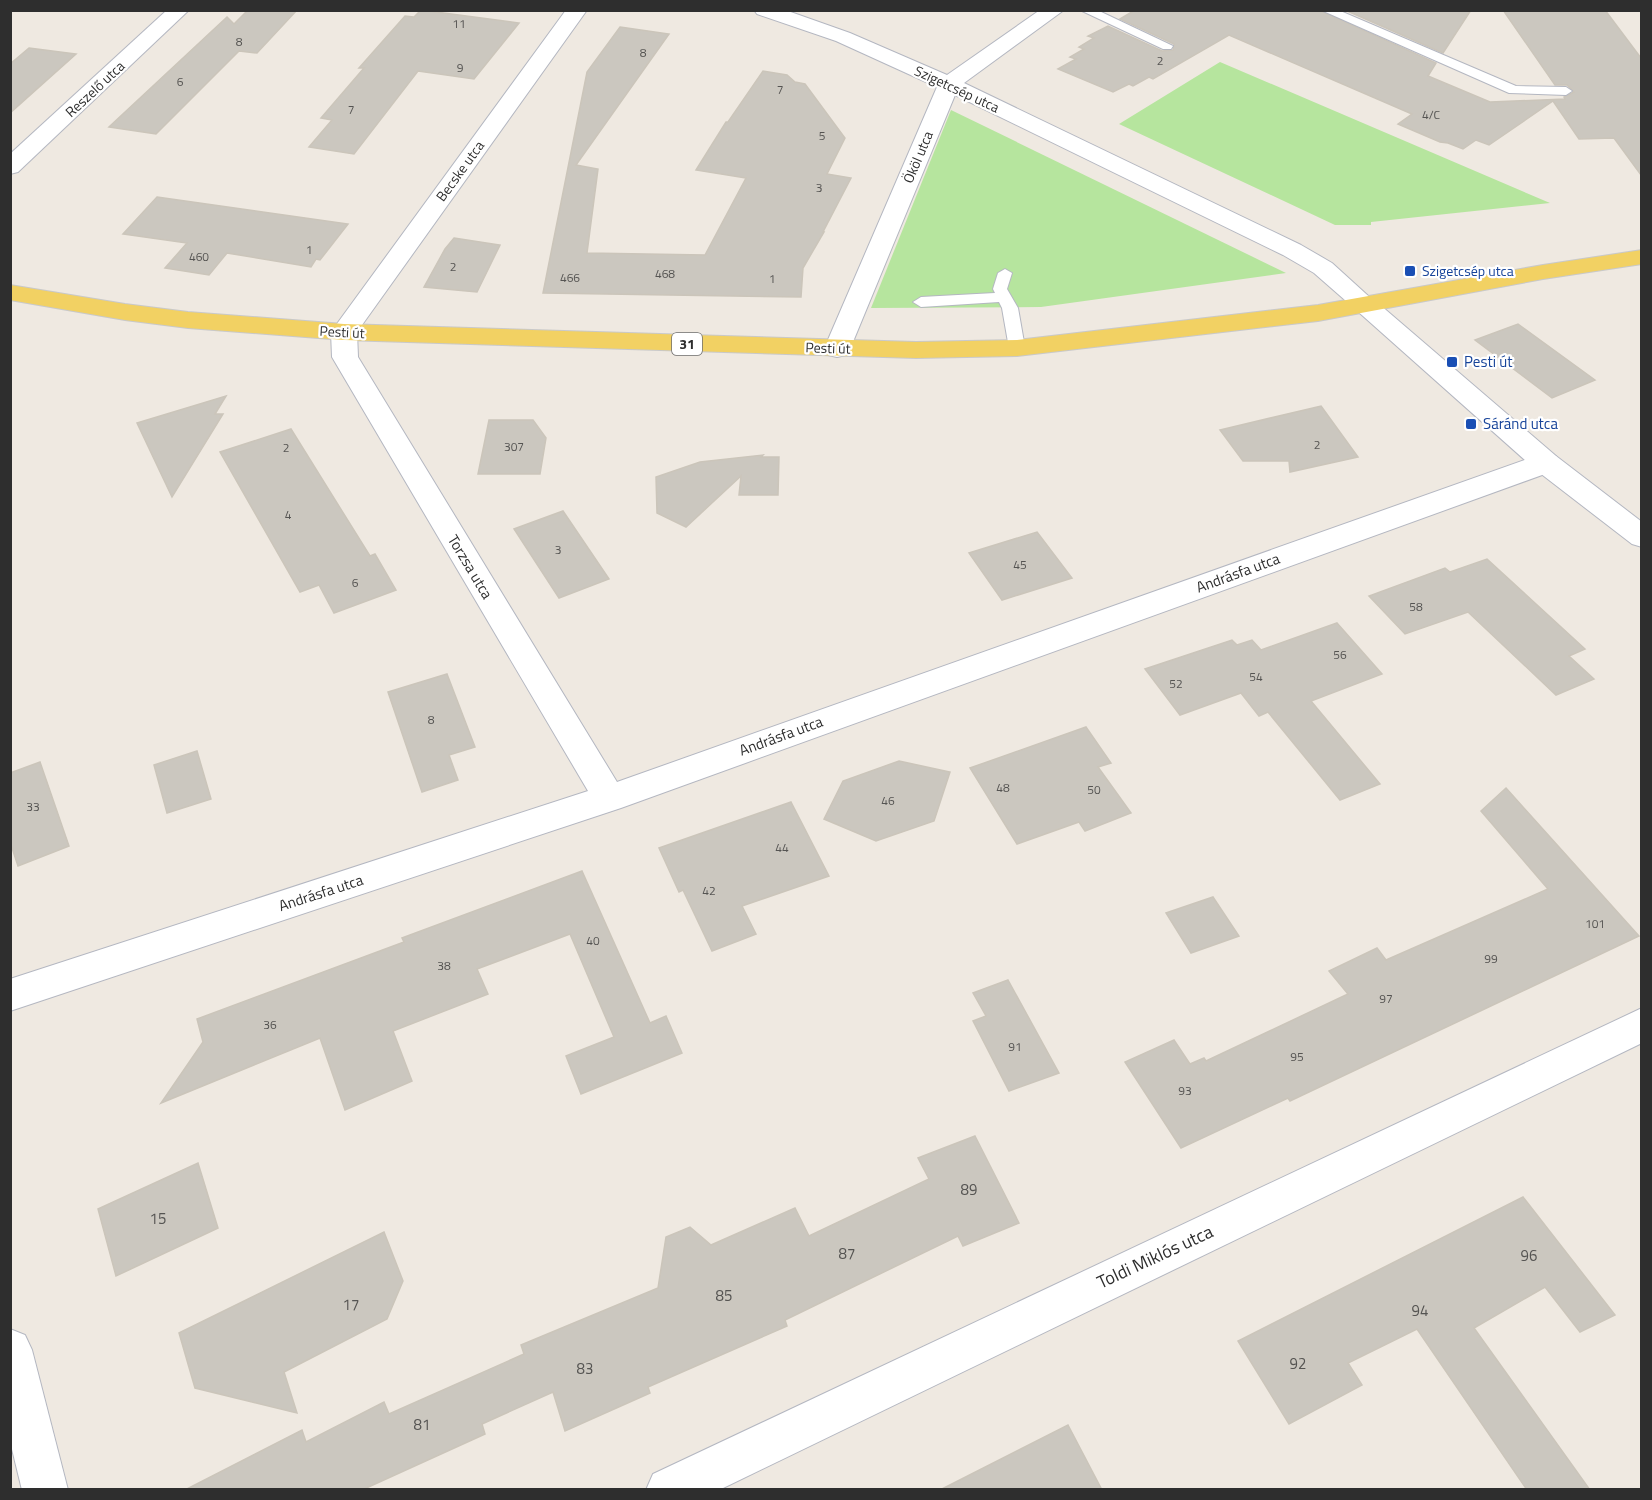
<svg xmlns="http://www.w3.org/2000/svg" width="1652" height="1500" viewBox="0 0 1652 1500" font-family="'Titillium Web',sans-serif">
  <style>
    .green { fill: #b6e59e }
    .building { fill: #cbc7bf; stroke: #cbc5ba; stroke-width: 1.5 }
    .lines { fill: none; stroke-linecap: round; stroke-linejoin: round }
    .service-casing { stroke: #b4b7c1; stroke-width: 2 }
    .minor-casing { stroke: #b4b7c1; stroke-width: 2 }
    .tertiary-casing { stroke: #b4b7c1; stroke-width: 2 }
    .primary-casing { stroke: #c9c9c9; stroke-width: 2 }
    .service { fill: #fff; fill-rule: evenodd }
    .minor { fill: #fff; fill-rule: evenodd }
    .tertiary { fill: #fff; fill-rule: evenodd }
    .primary { fill: #f2d163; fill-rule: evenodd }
    .transit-dot { fill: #1a4fb4; stroke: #fff; stroke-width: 2 }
    .labels { text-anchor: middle; stroke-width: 4.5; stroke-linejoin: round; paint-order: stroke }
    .number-label { font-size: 12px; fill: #555452 }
    .far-street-label { font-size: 14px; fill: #2e2e2e; stroke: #fff }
    .far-transit-label { font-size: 14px; fill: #164399; stroke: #fff; text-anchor: start }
    .shield { fill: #fff; stroke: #6d6d6d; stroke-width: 1.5 }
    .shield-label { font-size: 14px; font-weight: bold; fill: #2e2e2e }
    .transit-label { font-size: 15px; fill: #164399; stroke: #fff; text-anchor: start }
    .street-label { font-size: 15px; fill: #2e2e2e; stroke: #fff }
    .near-number-label { font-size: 15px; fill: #555452 }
    .near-street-label { font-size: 18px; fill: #2e2e2e; stroke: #fff }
  </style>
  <rect width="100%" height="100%" fill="#efe9e1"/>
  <g class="green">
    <path d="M 1220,62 L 1550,203 L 1371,222 L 1371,225 L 1335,225 L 1119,124 Z"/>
    <path d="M 951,110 L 1286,273 L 1041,307 L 871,308 Z"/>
  </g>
  <g class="building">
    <path d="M 248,10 L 297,10 L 257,53 L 239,51 L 156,134 L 109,127 L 227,17 L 234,24 Z"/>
    <path d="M 421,10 L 519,23 L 474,79 L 418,71 L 354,154 L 309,147 L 332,120 L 321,118 L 364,68 L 359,68 L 405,16 L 414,17 Z"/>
    <path d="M 1135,10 L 1319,10 L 1436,63 L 1428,76 L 1490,102 L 1565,99 L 1564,97 L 1574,92 L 1567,85 L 1555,85 L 1503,10 L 1605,10 L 1641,58 L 1641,175 L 1614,138 L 1579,139 L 1553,101 L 1489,145 L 1476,140 L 1463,149 L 1448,143 L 1440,142 L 1398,124 L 1412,114 L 1229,35 L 1153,79 L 1149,77 L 1133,86 L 1129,84 L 1113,92 L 1058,69 L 1076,59 L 1070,57 L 1084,49 L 1079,47 L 1094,38 L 1088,36 L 1108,26 L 1162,51 L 1173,50 L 1174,44 L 1120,19 Z"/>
    <path d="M 1345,10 L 1471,10 L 1443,53 Z"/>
    <path d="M 620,27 L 669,34 L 576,165 L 598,169 L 587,253 L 705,255 L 746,178 L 696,170 L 726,122 L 728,122 L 763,71 L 787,75 L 795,82 L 805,84 L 845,138 L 827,174 L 851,178 L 823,232 L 824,232 L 803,268 L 801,297 L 543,293 L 587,72 Z"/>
    <path d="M 29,48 L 76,54 L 10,113 L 10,64 Z"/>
    <path d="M 157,197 L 348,224 L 320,260 L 316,259 L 311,267 L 227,253 L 209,275 L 165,268 L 187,243 L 123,234 Z"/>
    <path d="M 454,238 L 500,245 L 477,292 L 424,287 L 445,249 Z"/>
    <path d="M 1518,324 L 1595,380 L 1552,398 L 1475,340 Z"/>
    <path d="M 226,396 L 215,414 L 223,414 L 172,497 L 137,423 Z"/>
    <path d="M 1321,406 L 1358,457 L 1290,472 L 1289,461 L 1243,461 L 1220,430 Z"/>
    <path d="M 489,420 L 533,420 L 546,438 L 540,474 L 478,474 Z"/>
    <path d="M 291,429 L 370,556 L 375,554 L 396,590 L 334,613 L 319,585 L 300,592 L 220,452 Z"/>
    <path d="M 763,455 L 761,457 L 779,457 L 778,495 L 739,495 L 741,476 L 686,527 L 657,513 L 656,477 L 700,462 Z"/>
    <path d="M 563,511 L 609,579 L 559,598 L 514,529 Z"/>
    <path d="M 1037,532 L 1072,578 L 1002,600 L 969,553 Z"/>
    <path d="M 1487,559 L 1585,649 L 1569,656 L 1594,679 L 1556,695 L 1468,612 L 1405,634 L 1369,596 L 1445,568 L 1450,572 Z"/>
    <path d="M 1337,623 L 1382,674 L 1311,701 L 1380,784 L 1340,800 L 1268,712 L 1259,716 L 1241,693 L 1180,715 L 1145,669 L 1232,640 L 1237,645 L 1252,640 L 1261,650 Z"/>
    <path d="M 447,674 L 475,747 L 449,755 L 458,780 L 422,792 L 388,692 Z"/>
    <path d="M 1086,727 L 1111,763 L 1098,767 L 1131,813 L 1085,831 L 1079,822 L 1017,844 L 970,768 Z"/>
    <path d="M 197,751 L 211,799 L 167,813 L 154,765 Z"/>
    <path d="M 899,761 L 950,772 L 934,821 L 876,841 L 824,819 L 843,781 Z"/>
    <path d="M 40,762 L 69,846 L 18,866 L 10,842 L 10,773 Z"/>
    <path d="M 1506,788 L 1639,936 L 1290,1101 L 1288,1098 L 1181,1148 L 1125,1062 L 1174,1040 L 1190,1064 L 1204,1058 L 1206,1061 L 1348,994 L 1329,971 L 1377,948 L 1386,960 L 1548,889 L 1481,811 Z"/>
    <path d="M 791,802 L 829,876 L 742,906 L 756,934 L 712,951 L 683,890 L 679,892 L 659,848 Z"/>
    <path d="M 582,871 L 650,1023 L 666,1016 L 682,1053 L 581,1094 L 566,1056 L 614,1037 L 570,934 L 477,969 L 488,994 L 393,1031 L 412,1081 L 345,1110 L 320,1038 L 161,1103 L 203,1042 L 197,1019 L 404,942 L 402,938 Z"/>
    <path d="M 1213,897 L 1239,936 L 1191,953 L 1166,913 Z"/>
    <path d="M 1008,980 L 1059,1073 L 1009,1091 L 973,1021 L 986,1016 L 973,993 Z"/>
    <path d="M 975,1136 L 1019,1223 L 963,1246 L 958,1236 L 785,1320 L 787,1326 L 648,1387 L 650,1393 L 565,1431 L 553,1392 L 482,1424 L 485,1434 L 362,1490 L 185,1490 L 302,1430 L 306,1442 L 384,1402 L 389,1414 L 524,1354 L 521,1345 L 658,1288 L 666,1237 L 690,1227 L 711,1245 L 795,1208 L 809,1236 L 929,1179 L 918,1158 Z"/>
    <path d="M 198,1163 L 218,1228 L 116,1276 L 98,1209 Z"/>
    <path d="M 1523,1197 L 1615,1315 L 1580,1332 L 1545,1287 L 1474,1328 L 1590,1490 L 1527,1490 L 1417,1329 L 1348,1363 L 1362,1385 L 1289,1424 L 1238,1341 Z"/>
    <path d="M 384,1232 L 403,1281 L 387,1319 L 284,1372 L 297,1413 L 195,1388 L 179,1333 Z"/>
    <path d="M 1068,1425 L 1102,1490 L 940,1490 Z"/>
  </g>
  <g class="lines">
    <g class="service-casing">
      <g id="service">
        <path d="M 1080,10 L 1097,10 L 1173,46 L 1171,49 L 1163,49 Z"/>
        <path d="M 1321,10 L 1338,10 L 1516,86 L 1566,87 L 1572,91 L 1566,95 L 1509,93 Z"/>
        <path d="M 1005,269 L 1012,273 L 1007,289 L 1018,308 L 1025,348 L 1022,351 L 1017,353 L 1009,348 L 1002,308 L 999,302 L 921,307 L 913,302 L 921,297 L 995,293 L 993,289 L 998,273 Z"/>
      </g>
    </g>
    <g class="minor-casing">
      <g id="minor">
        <path d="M 167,10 L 189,10 L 18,172 L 10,174 L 10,154 Z"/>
        <path d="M 566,10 L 587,10 L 357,332 L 358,357 L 617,782 L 1536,456 L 1546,454 L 1556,456 L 1560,463 L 1556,470 L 621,808 L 10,1011 L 10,979 L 588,791 L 332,357 L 331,332 Z"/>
        <path d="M 754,10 L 785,10 L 850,33 L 947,75 L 1040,10 L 1064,10 L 964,83 L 1301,245 L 1332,263 L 1376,303 L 1372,308 L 1363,311 L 1354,308 L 1314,273 L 1283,255 L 955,95 L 850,349 L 846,355 L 837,357 L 828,355 L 824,349 L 937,87 L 836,41 L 757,14 Z"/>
        <path d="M 1642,1008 L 1642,1043 L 719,1490 L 646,1490 L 653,1474 Z"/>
        <path d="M 10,1329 L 25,1335 L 32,1350 L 68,1490 L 22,1490 L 10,1441 Z"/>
      </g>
    </g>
    <g class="tertiary-casing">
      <path id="tertiary" d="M 1363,295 L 1372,298 L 1556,456 L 1642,522 L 1642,547 L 1632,544 L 1536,470 L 1354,308 L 1350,303 L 1354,298 Z"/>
    </g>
    <g class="primary-casing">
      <path id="primary" d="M 1642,250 L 1642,264 L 1543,279 L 1318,321 L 1017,356 L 916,358 L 344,340 L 188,328 L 125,320 L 10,300 L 10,285 L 125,304 L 188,312 L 344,324 L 916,342 L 1017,340 L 1318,305 L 1543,265 Z"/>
    </g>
    <use href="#service" class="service"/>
    <use href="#minor" class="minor"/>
    <use href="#tertiary" class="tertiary"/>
    <use href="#primary" class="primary"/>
  </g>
  <g class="transit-dot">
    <rect x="1404" y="265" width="12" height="12" rx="3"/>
    <rect x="1446" y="356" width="12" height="12" rx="3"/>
    <rect x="1465" y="418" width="12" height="12" rx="3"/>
  </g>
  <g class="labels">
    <g class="number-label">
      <text x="459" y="28">11</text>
      <text x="239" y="46">8</text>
      <text x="643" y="57">8</text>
      <text x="1160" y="65">2</text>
      <text x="460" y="72">9</text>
      <text x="180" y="86">6</text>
      <text x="780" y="94">7</text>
      <text x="351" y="114">7</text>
      <text x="1431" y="119">4/C</text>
      <text x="822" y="140">5</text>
      <text x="819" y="192">3</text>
      <text x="309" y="254">1</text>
      <text x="199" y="261">460</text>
      <text x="453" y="271">2</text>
      <text x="665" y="278">468</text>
      <text x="570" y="282">466</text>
      <text x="772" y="283">1</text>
      <text x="1317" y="449">2</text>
      <text x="514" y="451">307</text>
      <text x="286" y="452">2</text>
      <text x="288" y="519">4</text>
      <text x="558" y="554">3</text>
      <text x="1020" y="569">45</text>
      <text x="355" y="587">6</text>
      <text x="1416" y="611">58</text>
      <text x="1340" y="659">56</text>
      <text x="1256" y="681">54</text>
      <text x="1176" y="688">52</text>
      <text x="431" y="724">8</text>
      <text x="1003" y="792">48</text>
      <text x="1094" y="794">50</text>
      <text x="888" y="805">46</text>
      <text x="33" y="811">33</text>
      <text x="782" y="852">44</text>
      <text x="709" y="895">42</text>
      <text x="1595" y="928">101</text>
      <text x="593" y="945">40</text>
      <text x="1491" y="963">99</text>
      <text x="444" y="970">38</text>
      <text x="1386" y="1003">97</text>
      <text x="270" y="1029">36</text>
      <text x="1015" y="1051">91</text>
      <text x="1297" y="1061">95</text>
      <text x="1185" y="1095">93</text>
    </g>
    <g class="far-street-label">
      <text transform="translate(95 89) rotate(-43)" y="5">Reszelő utca</text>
      <text transform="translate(957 89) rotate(25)" y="5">Szigetcsép utca</text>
      <text transform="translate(918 157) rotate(-67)" y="5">Ököl utca</text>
      <text transform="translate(460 171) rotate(-54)" y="5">Becske utca</text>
      <text transform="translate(342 332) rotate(3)" y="5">Pesti út</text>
      <text transform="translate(828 348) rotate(2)" y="5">Pesti út</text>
    </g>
    <g class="far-transit-label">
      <text x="1422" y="276">Szigetcsép utca</text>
    </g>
    <rect class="shield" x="672" y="333" width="30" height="22" rx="4.5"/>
    <g class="shield-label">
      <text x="687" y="349">31</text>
    </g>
    <g class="transit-label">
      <text x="1464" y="367">Pesti út</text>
      <text x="1483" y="429">Sáránd utca</text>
    </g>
    <g class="street-label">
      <text transform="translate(470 567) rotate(59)" y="5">Torzsa utca</text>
      <text transform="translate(1238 573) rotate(-20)" y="5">Andrásfa utca</text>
      <text transform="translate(781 736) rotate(-20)" y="5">Andrásfa utca</text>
      <text transform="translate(321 893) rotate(-18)" y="5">Andrásfa utca</text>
    </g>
    <g class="near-number-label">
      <text x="969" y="1195">89</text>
      <text x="158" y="1224">15</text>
      <text x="847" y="1259">87</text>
      <text x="1529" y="1261">96</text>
      <text x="724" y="1301">85</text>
      <text x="351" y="1310">17</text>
      <text x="1420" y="1316">94</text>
      <text x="1298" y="1369">92</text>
      <text x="585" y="1374">83</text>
      <text x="422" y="1430">81</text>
    </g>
    <g class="near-street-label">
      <text transform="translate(1155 1257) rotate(-25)" y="6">Toldi Miklós utca</text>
    </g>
  </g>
  <rect width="1652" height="1500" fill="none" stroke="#2e2e2e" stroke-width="24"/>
</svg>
